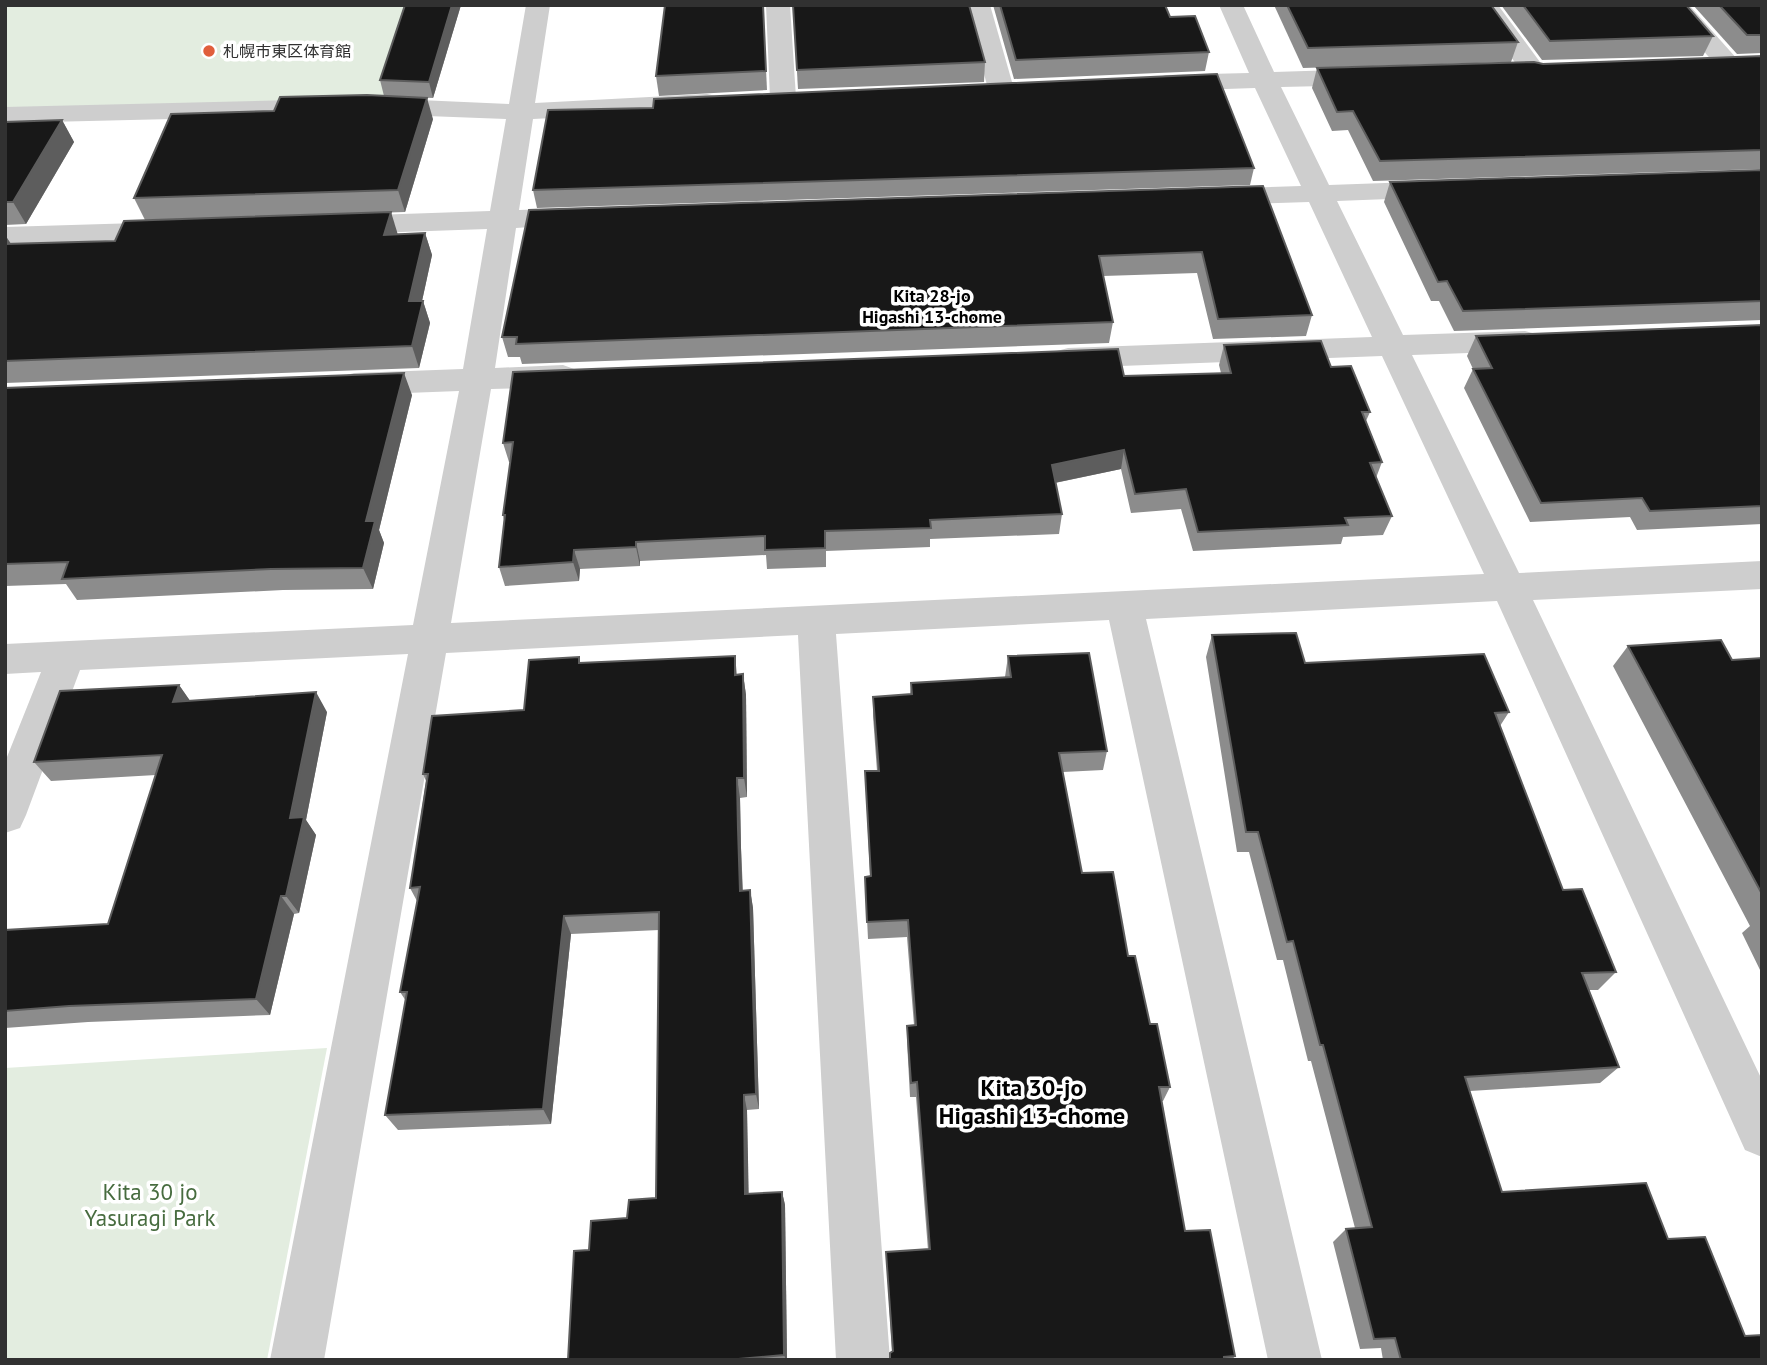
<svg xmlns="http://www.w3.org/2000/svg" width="1767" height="1365" viewBox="0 0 1767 1365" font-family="'PT Sans','Noto Sans JP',sans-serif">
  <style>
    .green { fill: #e3ede0 }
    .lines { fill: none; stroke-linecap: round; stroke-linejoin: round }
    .street { fill: #cecece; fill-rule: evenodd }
    .wall { fill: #8c8c8c }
    .shaded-wall { fill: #5d5d5d }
    .building { fill: #181818; stroke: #5d5d5d; stroke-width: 2 }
    .poi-dot { fill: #e05e3b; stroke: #fff; stroke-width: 2.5 }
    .labels { text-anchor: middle; stroke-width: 7; stroke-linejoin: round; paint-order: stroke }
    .far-poi-label { font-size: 16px; fill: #313131; stroke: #fff; text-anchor: start }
    .far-neighbourhood-label { font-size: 18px; font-weight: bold; fill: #000; stroke: #fff }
    .near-park-label { font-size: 23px; fill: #476c3f; stroke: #fff }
    .near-neighbourhood-label { font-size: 24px; font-weight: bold; fill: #000; stroke: #fff }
  </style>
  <rect width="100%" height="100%" fill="#fff"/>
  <g class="green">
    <path d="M 5,5 L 423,5 L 403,98 L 5,109 Z"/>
    <path d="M 327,1048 L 267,1360 L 5,1360 L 5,1068 Z"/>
  </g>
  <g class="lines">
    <g class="street">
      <path d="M 526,5 L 550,5 L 535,103 L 707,94 L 716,96 L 720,102 L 716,108 L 707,110 L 533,119 L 519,210 L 577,208 L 587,211 L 591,217 L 587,223 L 516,228 L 495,368 L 563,365 L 574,369 L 579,376 L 574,383 L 563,387 L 491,389 L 451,623 L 1484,574 L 1382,356 L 1068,368 L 1057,365 L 1052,358 L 1057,351 L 1068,348 L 1372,337 L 1309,202 L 1215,205 L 1205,203 L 1201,197 L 1205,191 L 1215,189 L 1301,186 L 1255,88 L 1166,91 L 1157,88 L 1153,83 L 1157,78 L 1166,75 L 1249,73 L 1219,5 L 1243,5 L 1274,72 L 1368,69 L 1377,72 L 1381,77 L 1377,82 L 1368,85 L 1281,87 L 1329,185 L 1441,181 L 1451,183 L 1455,189 L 1451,195 L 1441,197 L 1337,201 L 1403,335 L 1525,331 L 1536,334 L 1541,341 L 1536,348 L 1525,351 L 1412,355 L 1519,573 L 1762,561 L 1762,589 L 1533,600 L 1762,1080 L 1762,1157 L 1745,1150 L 1497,601 L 1146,619 L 1322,1360 L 1268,1360 L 1109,620 L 836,634 L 890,1360 L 836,1360 L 798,635 L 446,653 L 324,1360 L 270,1360 L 408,654 L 80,670 L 26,815 L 20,828 L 5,833 L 5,762 L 41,672 L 5,674 L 5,644 L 413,625 L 459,391 L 354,395 L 343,392 L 338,384 L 343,376 L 354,373 L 463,369 L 487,229 L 344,234 L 334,231 L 330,225 L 334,219 L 344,216 L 490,211 L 506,119 L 374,114 L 5,123 L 5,107 L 374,98 L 509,104 Z"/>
      <path d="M 766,5 L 790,5 L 796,98 L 792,103 L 783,106 L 774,103 L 770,98 Z"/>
      <path d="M 966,5 L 990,5 L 1014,89 L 1010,94 L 1001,97 L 992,94 L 988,89 Z"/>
      <path d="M 1474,5 L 1498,5 L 1548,73 L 1544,78 L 1535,81 L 1526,78 Z"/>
      <path d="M 1664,5 L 1689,5 L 1738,60 L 1742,65 L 1738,70 L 1729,73 L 1720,70 Z"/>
      <path d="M 171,222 L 181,225 L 185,231 L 181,237 L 5,245 L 5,227 Z"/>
    </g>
  </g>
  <g class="wall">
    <path d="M 405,5 L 461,5 L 433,98 L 384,96 L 380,80 Z"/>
    <path d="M 763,5 L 767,90 L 659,96 L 656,76 Z"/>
    <path d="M 793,5 L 985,62 L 984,82 L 798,89 Z"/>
    <path d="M 993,5 L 1165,5 L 1170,17 L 1209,52 L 1205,71 L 1014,79 Z"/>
    <path d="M 1274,5 L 1491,5 L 1518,42 L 1511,62 L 1303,68 Z"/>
    <path d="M 1501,5 L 1686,5 L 1713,36 L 1703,56 L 1542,60 Z"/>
    <path d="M 1693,5 L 1762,5 L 1762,53 L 1737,54 Z"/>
    <path d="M 1762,56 L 1762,169 L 1373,181 L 1348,130 L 1332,131 L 1312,88 L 1317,68 L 1543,64 Z"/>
    <path d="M 433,119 L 405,212 L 145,220 L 134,198 Z"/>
    <path d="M 62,120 L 74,142 L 26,224 L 5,225 L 5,122 Z"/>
    <path d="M 1254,168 L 1250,185 L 537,208 L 533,190 Z"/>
    <path d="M 1762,170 L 1762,320 L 1454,331 L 1439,301 L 1431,301 L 1384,202 L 1390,182 Z"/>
    <path d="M 1263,186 L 1312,315 L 1306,336 L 1213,339 L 1197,273 L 1103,276 L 1113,322 L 1109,343 L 522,364 L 520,357 L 508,357 L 502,337 Z"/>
    <path d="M 425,233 L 432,255 L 422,301 L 423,301 L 430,323 L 419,368 L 5,383 L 5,235 L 11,244 Z"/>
    <path d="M 1762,325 L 1762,524 L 1637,530 L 1630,517 L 1530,522 L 1464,388 L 1473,369 L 1467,356 L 1476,336 Z"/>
    <path d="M 1224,345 L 1331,367 L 1370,412 L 1366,421 L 1382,462 L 1376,478 L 1392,516 L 1383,535 L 1343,537 L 1341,544 L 1193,551 L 1181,509 L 1131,513 L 1121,469 L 1055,483 L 1062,514 L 1059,534 L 930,539 L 930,547 L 826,551 L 826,567 L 767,569 L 766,555 L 640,561 L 640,566 L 580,569 L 579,581 L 505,586 L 499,567 L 504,520 L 503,515 L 510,462 L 509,462 L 503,443 L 1124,376 L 1221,373 L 1219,365 Z"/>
    <path d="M 5,388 L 412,395 L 379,530 L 384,543 L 373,589 L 283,590 L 77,600 L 66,584 L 5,586 Z"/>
    <path d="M 1212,635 L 1305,663 L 1509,712 L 1500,726 L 1563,890 L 1616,972 L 1598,990 L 1589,990 L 1619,1067 L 1600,1083 L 1470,1091 L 1502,1192 L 1668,1239 L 1745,1336 L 1762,1360 L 1383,1360 L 1381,1348 L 1360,1349 L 1333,1242 L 1346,1229 L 1355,1228 L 1311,1061 L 1308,1061 L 1283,960 L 1277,960 L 1249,852 L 1237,852 L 1206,657 Z"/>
    <path d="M 1628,646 L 1732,660 L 1762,658 L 1762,974 L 1742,933 L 1750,926 L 1613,666 Z"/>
    <path d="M 735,656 L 737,675 L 743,674 L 746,695 L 747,797 L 740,798 L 741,848 L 743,891 L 750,890 L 753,908 L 759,1109 L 747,1110 L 748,1194 L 782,1192 L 785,1205 L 787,1360 L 568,1360 L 589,1250 L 627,1218 L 656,1198 L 659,930 L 571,934 L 551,1124 L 398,1130 L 385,1115 L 406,1001 L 400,992 L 417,901 L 410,888 L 426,781 L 423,774 L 524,710 L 581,663 Z"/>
    <path d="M 1008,656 L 1107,751 L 1103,770 L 1063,772 L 1082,873 L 1128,956 L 1170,1087 L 1163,1101 L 1162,1101 L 1185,1231 L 1235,1356 L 1232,1360 L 890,1360 L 892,1351 L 886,1252 L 928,1250 L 916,1097 L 910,1097 L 907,1041 L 907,1026 L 914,1025 L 907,937 L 868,939 L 865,877 L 870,876 L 865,771 L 877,771 L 873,716 L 873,697 L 910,694 L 911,683 L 1005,677 Z"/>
    <path d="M 179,685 L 190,701 L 327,712 L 306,820 L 316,835 L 299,913 L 294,914 L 270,1015 L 88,1022 L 5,1028 L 5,930 L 108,924 L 156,775 L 51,781 L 34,762 Z"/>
  </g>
  <g class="shaded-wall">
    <path d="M 452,5 L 461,5 L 433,98 L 429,82 Z"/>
    <path d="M 427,98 L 433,119 L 405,212 L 398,190 Z"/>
    <path d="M 62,120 L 74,142 L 26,224 L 13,202 Z"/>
    <path d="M 391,212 L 398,235 L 384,235 Z"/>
    <path d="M 425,233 L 432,255 L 417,324 L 409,301 Z"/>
    <path d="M 5,235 L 13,247 L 5,260 Z"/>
    <path d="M 423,301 L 430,323 L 419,368 L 412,346 Z"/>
    <path d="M 404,373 L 412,395 L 379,530 L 384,543 L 373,589 L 363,568 L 366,521 Z"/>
    <path d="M 1124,450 L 1121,469 L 1049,484 L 1052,465 Z"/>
    <path d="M 636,542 L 640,561 L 640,566 L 636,547 Z"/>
    <path d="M 574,550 L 580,569 L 579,581 L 573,562 Z"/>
    <path d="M 743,674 L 746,695 L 747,797 L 744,778 Z"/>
    <path d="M 179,685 L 193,705 L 173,702 Z"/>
    <path d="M 316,692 L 327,712 L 306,820 L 316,835 L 299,913 L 286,896 L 290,818 Z"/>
    <path d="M 737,778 L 740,798 L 741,848 L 743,909 L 740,891 L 738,829 Z"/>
    <path d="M 750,890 L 753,908 L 759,1109 L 756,1094 Z"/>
    <path d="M 281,896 L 294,914 L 270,1015 L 256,999 Z"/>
    <path d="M 564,916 L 571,934 L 551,1124 L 543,1109 Z"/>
    <path d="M 744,1095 L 747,1110 L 749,1207 L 745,1194 Z"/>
    <path d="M 782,1192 L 785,1205 L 787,1360 L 786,1360 L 784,1355 Z"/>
  </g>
  <g class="building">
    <path d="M 405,5 L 452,5 L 429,82 L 380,80 Z"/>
    <path d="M 665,5 L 763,5 L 766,71 L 656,76 Z"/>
    <path d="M 793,5 L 969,5 L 985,62 L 797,70 Z"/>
    <path d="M 1000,5 L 1165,5 L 1170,17 L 1195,16 L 1209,52 L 1016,60 Z"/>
    <path d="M 1287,5 L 1491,5 L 1518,42 L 1308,48 Z"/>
    <path d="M 1523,5 L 1686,5 L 1713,36 L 1550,41 Z"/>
    <path d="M 1719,5 L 1762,5 L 1762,35 L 1747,35 Z"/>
    <path d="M 1762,56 L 1762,150 L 1380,161 L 1353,111 L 1337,112 L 1317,68 L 1534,62 L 1543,64 Z"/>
    <path d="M 1217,74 L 1254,168 L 533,190 L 548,110 L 653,108 L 654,99 Z"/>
    <path d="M 367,95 L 427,98 L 398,190 L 134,198 L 171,114 L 274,111 L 280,97 Z"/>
    <path d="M 62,120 L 13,202 L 5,202 L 5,122 Z"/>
    <path d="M 1762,170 L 1762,301 L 1463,311 L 1447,281 L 1438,282 L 1390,182 Z"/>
    <path d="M 1263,186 L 1312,315 L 1218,319 L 1202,252 L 1099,256 L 1113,322 L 516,344 L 517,337 L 502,337 L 529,210 Z"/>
    <path d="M 391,212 L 384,235 L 425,233 L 409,301 L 423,301 L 412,346 L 5,361 L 5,244 L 115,241 L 124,221 Z"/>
    <path d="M 1762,325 L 1762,506 L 1650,511 L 1642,498 L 1541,503 L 1473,369 L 1492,368 L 1476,336 Z"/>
    <path d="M 1321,341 L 1331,367 L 1351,366 L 1370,412 L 1362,412 L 1382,462 L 1370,463 L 1392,516 L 1345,518 L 1348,525 L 1198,532 L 1186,489 L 1135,494 L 1124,450 L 1052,465 L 1062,514 L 930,520 L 931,528 L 825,531 L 825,548 L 765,550 L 765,536 L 636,542 L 636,547 L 574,550 L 573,562 L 499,567 L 505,515 L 503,515 L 513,442 L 503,443 L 513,372 L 1118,349 L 1124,376 L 1231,373 L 1224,345 Z"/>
    <path d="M 404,373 L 366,521 L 375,521 L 363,568 L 271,569 L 62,579 L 68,562 L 5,564 L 5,388 Z"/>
    <path d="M 1296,633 L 1305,663 L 1484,654 L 1509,712 L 1495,713 L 1563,890 L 1582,889 L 1616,972 L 1582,973 L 1619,1067 L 1465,1077 L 1502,1192 L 1646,1183 L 1668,1239 L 1705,1237 L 1745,1336 L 1762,1335 L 1762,1360 L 1401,1360 L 1395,1338 L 1374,1339 L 1346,1229 L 1372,1227 L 1323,1045 L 1320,1045 L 1293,941 L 1287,942 L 1258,832 L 1246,832 L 1212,635 Z"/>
    <path d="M 1721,640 L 1732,660 L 1762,658 L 1762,894 L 1628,646 Z"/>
    <path d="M 1089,653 L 1107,751 L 1059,753 L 1082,873 L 1113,872 L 1128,956 L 1135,956 L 1150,1024 L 1157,1024 L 1170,1087 L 1159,1087 L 1185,1231 L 1210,1230 L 1235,1356 L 1224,1357 L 1224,1360 L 890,1360 L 890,1353 L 893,1351 L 886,1252 L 930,1249 L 917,1082 L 911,1083 L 907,1026 L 916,1025 L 908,920 L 867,922 L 865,877 L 871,876 L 865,771 L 879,771 L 873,697 L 912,694 L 911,683 L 1011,677 L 1008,656 Z"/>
    <path d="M 735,656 L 735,675 L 743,674 L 744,778 L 737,778 L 738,829 L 740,891 L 750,890 L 756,1094 L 744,1095 L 745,1194 L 782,1192 L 784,1355 L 727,1360 L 568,1360 L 574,1251 L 589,1250 L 591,1221 L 627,1218 L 629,1200 L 656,1198 L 659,912 L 564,916 L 543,1109 L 385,1115 L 407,992 L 400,992 L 420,887 L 410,888 L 428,774 L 423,774 L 432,716 L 524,710 L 529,660 L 579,657 L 579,663 Z"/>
    <path d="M 179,685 L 173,702 L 316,692 L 290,818 L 304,817 L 286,896 L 281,896 L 256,999 L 69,1006 L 5,1011 L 5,930 L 108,924 L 162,755 L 34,762 L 60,691 Z"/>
  </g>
  <circle class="poi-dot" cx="209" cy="51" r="7"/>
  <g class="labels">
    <g class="far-poi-label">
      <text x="223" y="57">札幌市東区体育館</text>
    </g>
    <g class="far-neighbourhood-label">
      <text x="932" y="302">Kita 28-jo<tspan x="932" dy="21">Higashi 13-chome</tspan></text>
    </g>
    <g class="near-park-label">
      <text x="150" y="1200">Kita 30 jo<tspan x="150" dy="26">Yasuragi Park</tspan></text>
    </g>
    <g class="near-neighbourhood-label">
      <text x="1032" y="1096">Kita 30-jo<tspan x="1032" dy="28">Higashi 13-chome</tspan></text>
    </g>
  </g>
  <rect width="1767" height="1365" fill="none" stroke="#313131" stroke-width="14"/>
</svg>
